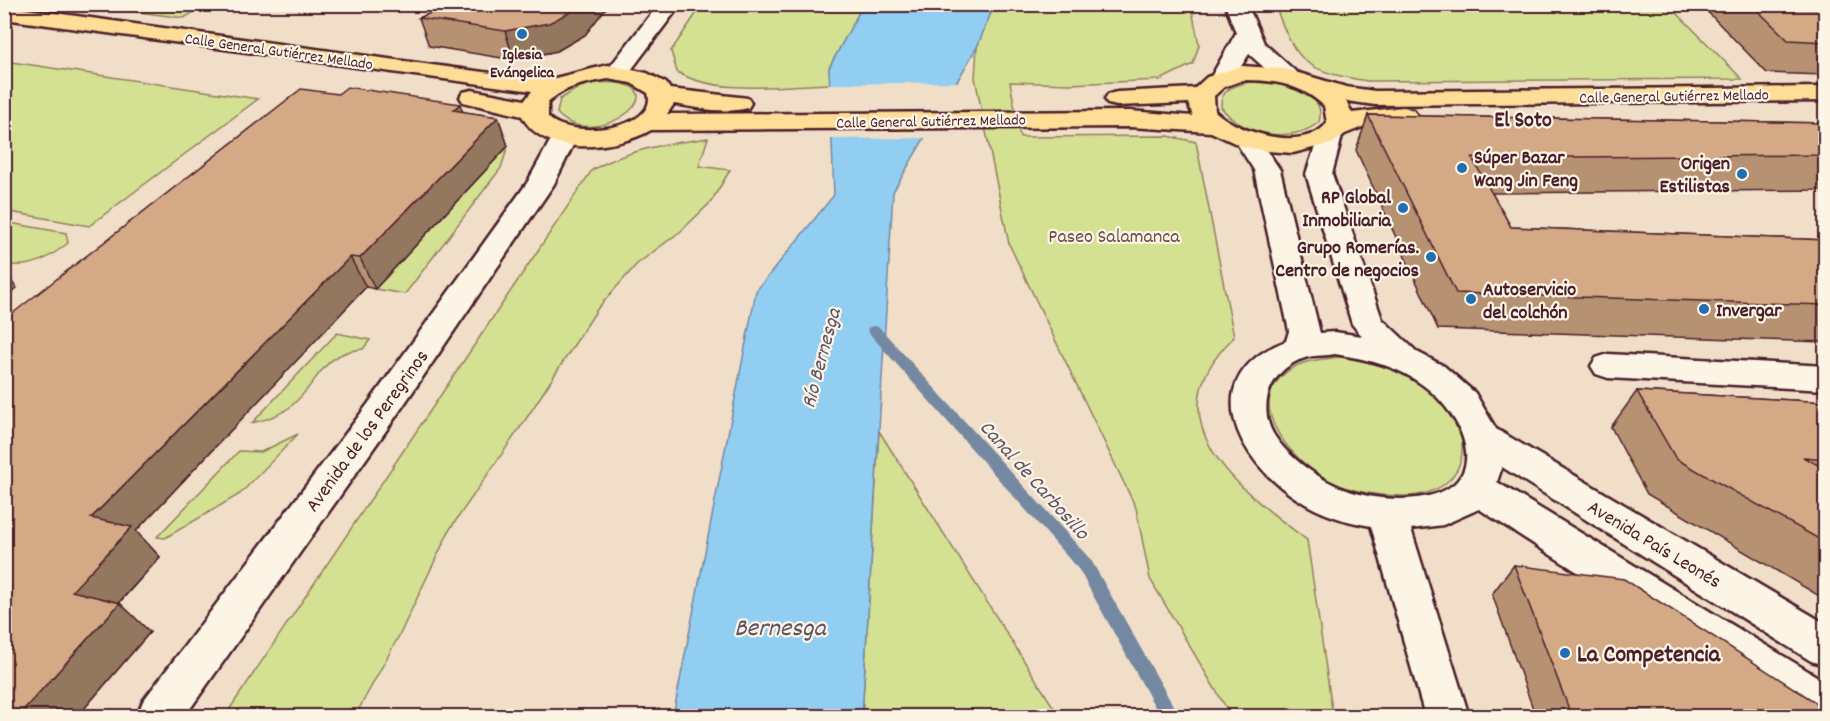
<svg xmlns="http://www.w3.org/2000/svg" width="1830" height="721" viewBox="0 0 1830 721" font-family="Dekko,sans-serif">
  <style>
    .green { fill: #d4e092; stroke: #8f805e; stroke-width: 1.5 }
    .water { fill: #91cef2; stroke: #7588a2; stroke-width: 1.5 }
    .pier { fill: #f0dec8 }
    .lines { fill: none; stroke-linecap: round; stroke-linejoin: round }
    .stream { fill: #7588a2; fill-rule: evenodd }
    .street-casing { stroke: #4a1f2b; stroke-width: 5 }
    .primary-casing { stroke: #4a1f2b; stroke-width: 5 }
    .street { fill: #fcf5e5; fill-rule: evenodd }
    .primary { fill: #fedd96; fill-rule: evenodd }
    .wall { fill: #b69273; stroke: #4a1f2b; stroke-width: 1.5 }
    .shaded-wall { fill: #94775e; stroke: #4a1f2b; stroke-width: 1.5 }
    .building { fill: #d4aa86; stroke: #4a1f2b; stroke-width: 1.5 }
    .poi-dot { fill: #1f6fb2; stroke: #fcf5e5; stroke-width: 2 }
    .labels { text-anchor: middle; stroke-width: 4.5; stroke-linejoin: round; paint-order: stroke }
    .far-street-label { font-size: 16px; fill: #4a1f2b; stroke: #fcf5e5 }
    .far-poi-label { font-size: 16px; font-weight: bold; fill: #4a1f2b; stroke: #fcf5e5 }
    .poi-label { font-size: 20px; font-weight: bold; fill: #4a1f2b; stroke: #fcf5e5; text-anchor: start }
    .park-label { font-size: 20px; fill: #6c4f45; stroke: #fcf5e5 }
    .street-label { font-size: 20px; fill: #4a1f2b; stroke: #fcf5e5 }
    .water-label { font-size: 21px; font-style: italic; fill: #5f5467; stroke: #fcf5e5 }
    .far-district-label { font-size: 22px; font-weight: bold; fill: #4a1f2b; stroke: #fcf5e5 }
    .near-poi-label { font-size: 24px; font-weight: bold; fill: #4a1f2b; stroke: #fcf5e5; text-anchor: start }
    .near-water-label { font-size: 26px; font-style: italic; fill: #5f5467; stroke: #fcf5e5 }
  </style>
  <rect width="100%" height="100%" fill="#f0dec8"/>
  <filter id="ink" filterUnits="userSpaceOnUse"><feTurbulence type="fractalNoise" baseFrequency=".0167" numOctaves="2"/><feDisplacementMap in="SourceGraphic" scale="12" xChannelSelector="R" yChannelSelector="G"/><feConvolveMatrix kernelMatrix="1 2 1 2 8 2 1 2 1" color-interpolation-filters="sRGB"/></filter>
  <g filter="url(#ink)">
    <g class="green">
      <path d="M 85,5 L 206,5 L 184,18 Z"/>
      <path d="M 702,5 L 863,5 L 829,68 L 831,84 C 784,85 718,96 677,72 L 671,51 Z"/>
      <path d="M 994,5 L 1191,5 L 1199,45 L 1193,64 L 1160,80 L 1070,84 L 1010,82 L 1020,137 L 1168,136 L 1196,142 L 1234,337 C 1147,421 1240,490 1307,540 L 1333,716 L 1231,716 L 1150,579 L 1136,508 L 1009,244 L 975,78 L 977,47 Z"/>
      <path d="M 1275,5 L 1669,5 L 1742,79 L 1367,81 C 1305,71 1296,63 1275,5 Z"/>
      <path d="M 5,61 L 258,99 L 89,226 L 5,211 Z"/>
      <path d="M 1249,82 C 1271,82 1329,88 1319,122 C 1292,145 1241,135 1221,107 C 1220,89 1234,86 1249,82 Z"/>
      <path d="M 594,83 C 695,76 596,158 557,113 L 560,99 L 580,87 Z"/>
      <path d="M 708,138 L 699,166 L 730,170 L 711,202 L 681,231 L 637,264 L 598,308 L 526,419 L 450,529 L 400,634 L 355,716 L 225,716 L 592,170 C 628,149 667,144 708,138 Z"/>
      <path d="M 508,146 L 501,168 L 405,294 L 375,289 Z"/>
      <path d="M 4,222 L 66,233 L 68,243 C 48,259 31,269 5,264 Z"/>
      <path d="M 337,333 L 370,340 L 363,349 C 321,352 319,384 290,407 C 279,416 265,420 252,423 Z"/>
      <path d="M 1340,357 C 1373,362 1402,369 1429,389 C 1478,425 1475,494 1405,496 C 1376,496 1346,492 1321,476 C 1289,456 1243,404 1288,371 C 1302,360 1323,359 1340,357 Z"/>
      <path d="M 879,431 L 1059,716 L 862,716 Z"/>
      <path d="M 298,434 L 240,494 L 165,538 L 157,537 L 239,451 L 261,452 Z"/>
    </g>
    <path class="water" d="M 863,5 L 994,5 L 977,47 L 893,192 L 862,716 L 673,716 L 756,291 L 834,195 L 829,68 Z"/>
    <path class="pier" d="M 960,82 L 928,138 L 829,139 L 828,84 Z"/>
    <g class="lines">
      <path class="stream" d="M 874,326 L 879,327 L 1091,560 L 1179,716 L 1160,716 L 1079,570 L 869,333 L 867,330 L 869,327 Z"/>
      <g class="street-casing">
        <g id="street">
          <path d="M 659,4 L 681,4 L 625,78 L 609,78 L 605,73 Z"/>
          <path d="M 1225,4 L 1247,4 L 1264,43 L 1295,71 L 1299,76 L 1295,81 L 1279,81 L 1249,54 L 1231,82 L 1215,82 L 1211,77 L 1236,33 Z"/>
          <path d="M 1329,128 L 1338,131 L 1342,136 L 1332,174 L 1382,319 L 1417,352 L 1444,366 L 1475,393 L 1496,429 L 1826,624 L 1826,666 L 1811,661 L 1502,467 L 1497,482 L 1826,682 L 1826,716 L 1802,716 L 1479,509 L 1443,525 L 1411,529 L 1469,716 L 1425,716 L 1371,526 C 1346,522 1320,514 1299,500 C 1236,461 1194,376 1286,341 L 1289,331 L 1254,170 L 1234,139 L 1238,134 L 1247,131 L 1256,134 L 1280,170 L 1320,333 L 1335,332 L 1362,336 L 1352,324 L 1306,174 L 1320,131 ZM 1335,354 C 1365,359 1395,365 1420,383 C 1467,415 1496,489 1417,498 C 1392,501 1360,497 1337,486 C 1315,476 1287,456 1274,435 C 1255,403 1273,366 1308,357 C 1316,355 1326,356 1335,354 Z"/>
          <path d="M 564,129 L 573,132 L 577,137 L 554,184 L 392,422 L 185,716 L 137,716 L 143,701 L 368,404 L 527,183 L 555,132 Z"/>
          <path d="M 1608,354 L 1826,366 L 1826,390 L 1608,378 L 1596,374 L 1591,366 L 1596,358 Z"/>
        </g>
      </g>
      <g class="primary-casing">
        <path id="primary" d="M 4,6 L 483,72 L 551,79 L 608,65 L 647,73 L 666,83 L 670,89 L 748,98 L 751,103 L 748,108 C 723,114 698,108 674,104 L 667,114 L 1130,111 L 1193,116 L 1188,103 L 1117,106 L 1108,104 L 1105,99 L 1108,94 L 1117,92 L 1195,88 L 1207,77 L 1242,66 L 1285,69 L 1346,87 L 1375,91 L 1826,87 L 1826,101 L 1375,105 L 1346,101 L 1352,113 L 1404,107 L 1413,110 L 1417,115 L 1413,120 L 1365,126 L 1345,134 L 1333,143 L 1293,153 L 1267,151 L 1241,146 L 1211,132 L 1130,127 L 651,130 C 617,150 543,158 522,116 L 463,102 L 460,97 L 463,92 L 472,90 L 525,100 L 532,91 L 4,19 ZM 608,79 L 631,83 L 648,93 C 659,130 569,140 548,117 L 548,103 C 563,86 587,83 608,79 ZM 1243,80 C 1274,80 1301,84 1324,106 L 1327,123 C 1304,153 1238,133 1215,111 L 1214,96 L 1224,87 Z"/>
      </g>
      <use href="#street" class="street"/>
      <use href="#primary" class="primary"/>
    </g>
    <g class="wall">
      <path d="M 452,4 L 609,4 L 585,35 L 557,51 L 514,60 L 429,46 L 419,18 Z"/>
      <path d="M 1700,4 L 1814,4 L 1826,14 L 1826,75 L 1767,73 Z"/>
      <path d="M 338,94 L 498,117 L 508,146 L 375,289 L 366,287 L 136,531 L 160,557 L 119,603 L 150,632 L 77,717 L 4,717 Z"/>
      <path d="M 1368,115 L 1826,123 L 1826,190 L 1492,193 L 1511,227 L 1826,240 L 1826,342 L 1438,329 L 1356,150 Z"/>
      <path d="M 1637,391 L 1826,402 L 1826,600 L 1647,494 L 1611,427 Z"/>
      <path d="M 1514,565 L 1826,717 L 1536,717 L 1492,594 Z"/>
    </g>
    <g class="shaded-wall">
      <path d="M 581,4 L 609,4 L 585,35 L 557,51 L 514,60 L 505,31 Z"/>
      <path d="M 460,104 L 471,133 L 453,110 Z"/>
      <path d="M 498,117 L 508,146 L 375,289 L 360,258 Z"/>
      <path d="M 350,257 L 366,287 L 136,531 L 160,557 L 103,620 L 72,591 L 91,518 Z"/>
      <path d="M 4,272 L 17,288 L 4,297 Z"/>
      <path d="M 120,603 L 150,632 L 77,717 L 17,717 Z"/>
    </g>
    <g class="building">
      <path d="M 452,4 L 581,4 L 578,8 L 549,23 L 505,31 L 419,18 Z"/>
      <path d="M 1751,4 L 1814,4 L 1826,14 L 1826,42 L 1788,40 Z"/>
      <path d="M 347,87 L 460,104 L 453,110 L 498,117 L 360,258 L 350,257 L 91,518 L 132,527 L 72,591 L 120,603 L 17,717 L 4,717 L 4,320 L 301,89 L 338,94 Z"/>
      <path d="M 1368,115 L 1826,123 L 1826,155 L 1472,158 L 1511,227 L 1826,240 L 1826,305 L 1456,293 Z"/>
      <path d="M 1637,391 L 1826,402 L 1826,459 L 1803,457 L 1826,469 L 1826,543 L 1676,459 Z"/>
      <path d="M 1514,565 L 1624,579 L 1826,709 L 1826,717 L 1572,717 Z"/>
    </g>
  </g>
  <g class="poi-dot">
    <circle cx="522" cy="34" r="6"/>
    <circle cx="1462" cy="168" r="6"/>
    <circle cx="1742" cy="174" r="6"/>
    <circle cx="1403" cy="208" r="6"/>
    <circle cx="1431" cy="257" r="6"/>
    <circle cx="1471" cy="299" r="6"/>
    <circle cx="1704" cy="309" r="6"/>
    <circle cx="1565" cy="653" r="6"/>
  </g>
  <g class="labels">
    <g class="far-street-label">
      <text transform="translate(279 50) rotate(8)" y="6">Calle General Gutiérrez Mellado</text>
      <text transform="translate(1674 95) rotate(-1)" y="6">Calle General Gutiérrez Mellado</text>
      <text transform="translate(931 120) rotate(-1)" y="6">Calle General Gutiérrez Mellado</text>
    </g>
    <g class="far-poi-label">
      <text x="522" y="59">Iglesia<tspan x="522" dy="18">Evángelica</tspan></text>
    </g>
    <g class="poi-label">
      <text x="1474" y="163">Súper Bazar<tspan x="1474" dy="23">Wang Jin Feng</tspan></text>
      <text x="1730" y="169" text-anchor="end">Origen<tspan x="1730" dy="23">Estilistas</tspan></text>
      <text x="1391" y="203" text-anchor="end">RP Global<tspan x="1391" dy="23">Inmobiliaria</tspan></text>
      <text x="1419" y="253" text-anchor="end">Grupo Romerías.<tspan x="1419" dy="23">Centro de negocios</tspan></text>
      <text x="1483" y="295">Autoservicio<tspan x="1483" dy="23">del colchón</tspan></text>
      <text x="1716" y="316">Invergar</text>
    </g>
    <g class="park-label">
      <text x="1114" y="242">Paseo Salamanca</text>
    </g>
    <g class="street-label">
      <text transform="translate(366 430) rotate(-54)" y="7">Avenida de los Peregrinos</text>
      <text transform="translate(1655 543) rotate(31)" y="7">Avenida País Leonés</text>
    </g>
    <g class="water-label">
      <text transform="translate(820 358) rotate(-75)" y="7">Río Bernesga</text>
      <text transform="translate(1035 479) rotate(48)" y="7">Canal de Carbosillo</text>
    </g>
    <g class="far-district-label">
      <text x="1523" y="126">El Soto</text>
    </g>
    <g class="near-poi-label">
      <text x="1577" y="661">La Competencia</text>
    </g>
    <g class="near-water-label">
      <text x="780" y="635">Bernesga</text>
    </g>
  </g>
  <rect width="1830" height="721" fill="none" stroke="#fcf5e5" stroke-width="24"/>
  <rect x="12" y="12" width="1806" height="697" fill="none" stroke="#4a1f2b" stroke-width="2" filter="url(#ink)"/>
</svg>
